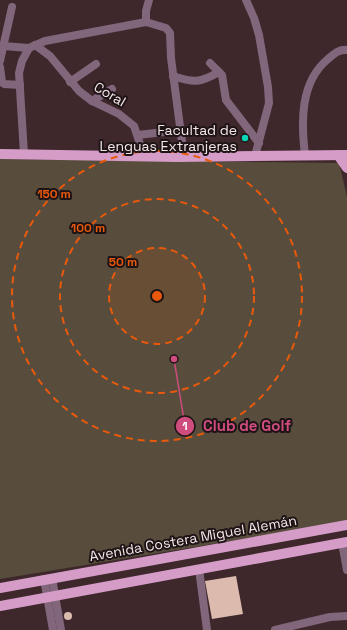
<svg xmlns="http://www.w3.org/2000/svg" width="347" height="630" viewBox="0 0 347 630" font-family="'Space Grotesk',sans-serif">
  <style>
    .green { fill: #584d3d }
    .building { fill: #dcbbae }
    .lines { fill: none; stroke-linecap: round; stroke-linejoin: round }
    .minor { stroke: #82667b; stroke-width: 8 }
    .major { stroke: #d49cc7; stroke-width: 10 }
    .ring { fill: none; stroke: #e8590c; stroke-width: 2; stroke-dasharray: 7 5 }
    .poi-dot { fill: #06d5b6; stroke: #1e1416; stroke-width: 1.5 }
    .labels { text-anchor: middle; stroke-width: 4; stroke-linejoin: round; paint-order: stroke }
    .street-label { font-size: 14px; fill: #f5e7e9; stroke: #1e1416 }
    .poi-label { font-size: 14px; fill: #f5e7e9; stroke: #1e1416; text-anchor: end }
    .centre { fill: #e8590c; stroke: #1e1416; stroke-width: 2 }
    .ring-label { font-size: 12px; text-anchor: middle; font-weight: bold; fill: #e8590c; stroke: #1e1416; stroke-width: 4; stroke-linejoin: round; paint-order: stroke }
    .leader { fill: none; stroke: #cf4c7e; stroke-width: 1.5 }
    .callout-dot { fill: #cf4c7e; stroke: #1e1416; stroke-width: 1.5 }
    .mark-label { font-size: 12px; text-anchor: middle; font-weight: bold; fill: #fff }
    .callout-label { font-size: 15px; text-anchor: middle; font-weight: bold; fill: #cf4c7e; stroke: #1e1416; stroke-width: 4; stroke-linejoin: round; paint-order: stroke }
  </style>
  <rect width="100%" height="100%" fill="#3e282c"/>
  <path class="green" d="M 0,159 L 339,163 L 347,197 L 347,522 L 0,579 Z"/>
  <g class="building">
    <path d="M 236,576 L 243,614 L 212,619 L 205,581 Z"/>
    <circle cx="68" cy="616" r="4"/>
  </g>
  <g class="lines">
    <g class="minor">
      <path d="M 246,0 L 254,18 L 259,35 L 268,87 L 269,103 L 255,156"/>
      <path d="M 146,22 L 146,11 L 149,0"/>
      <path d="M 35,45 L 50,56 L 79,91 L 92,101 L 119,114 L 134,126 L 140,144 L 140,156"/>
      <path d="M 3,46 L 29,48"/>
      <path d="M 0,61 L 12,7"/>
      <path d="M 210,63 L 222,75 L 226,100 L 259,143"/>
      <path d="M 0,67 L 2,82 L 4,84 L 20,85"/>
      <path d="M 173,76 C 194,83 200,83 219,72"/>
      <path d="M 70,82 L 96,64"/>
      <path d="M 92,101 L 112,89"/>
      <path d="M 138,135 L 164,132"/>
      <path d="M 24,154 L 19,73 L 22,61 L 29,48 L 45,41 L 146,22 L 166,28 L 170,33 L 171,58 L 184,157"/>
      <path d="M 305,155 C 301,122 300,82 328,59 C 334,54 339,49 347,50"/>
      <path d="M 342,543 L 347,570"/>
      <path d="M 199,569 L 207,630"/>
      <path d="M 52,578 L 61,630"/>
      <path d="M 44,579 L 53,630"/>
      <path d="M 275,630 L 330,617 L 347,616"/>
    </g>
    <g class="major">
      <path d="M 0,154 L 178,157 L 347,155"/>
      <path d="M 338,155 L 347,168"/>
      <path d="M 0,588 L 347,525"/>
      <path d="M 0,606 L 347,542"/>
    </g>
  </g>
  <circle cx="157" cy="296" r="48" fill="#e8590c" fill-opacity=".12"/>
  <g class="ring">
    <circle cx="157" cy="296" r="48"/>
    <circle cx="157" cy="296" r="97"/>
    <circle cx="157" cy="296" r="145"/>
  </g>
  <circle class="poi-dot" cx="245" cy="138" r="4"/>
  <g class="labels">
    <g class="street-label">
      <text transform="translate(110 94) rotate(30)" y="5">Coral</text>
      <text transform="translate(193 538) rotate(-10)" y="5">Avenida Costera Miguel Alemán</text>
    </g>
    <g class="poi-label">
      <text x="237" y="135">Facultad de<tspan x="237" dy="16">Lenguas Extranjeras</tspan></text>
    </g>
  </g>
  <circle cx="157" cy="296" r="6" class="centre"/>
  <g class="ring-label">
    <text x="54" y="198">150 m</text>
    <text x="88" y="232">100 m</text>
    <text x="123" y="266">50 m</text>
  </g>
  <path class="leader" d="M174 359L185 426"/>
  <g class="callout-dot">
    <circle cx="174" cy="359" r="4"/>
    <circle cx="185" cy="426" r="10"/>
  </g>
  <g class="mark-label">
    <text x="185" y="430">1</text>
  </g>
  <g class="callout-label">
    <text x="247" y="431">Club de Golf</text>
  </g>
</svg>
